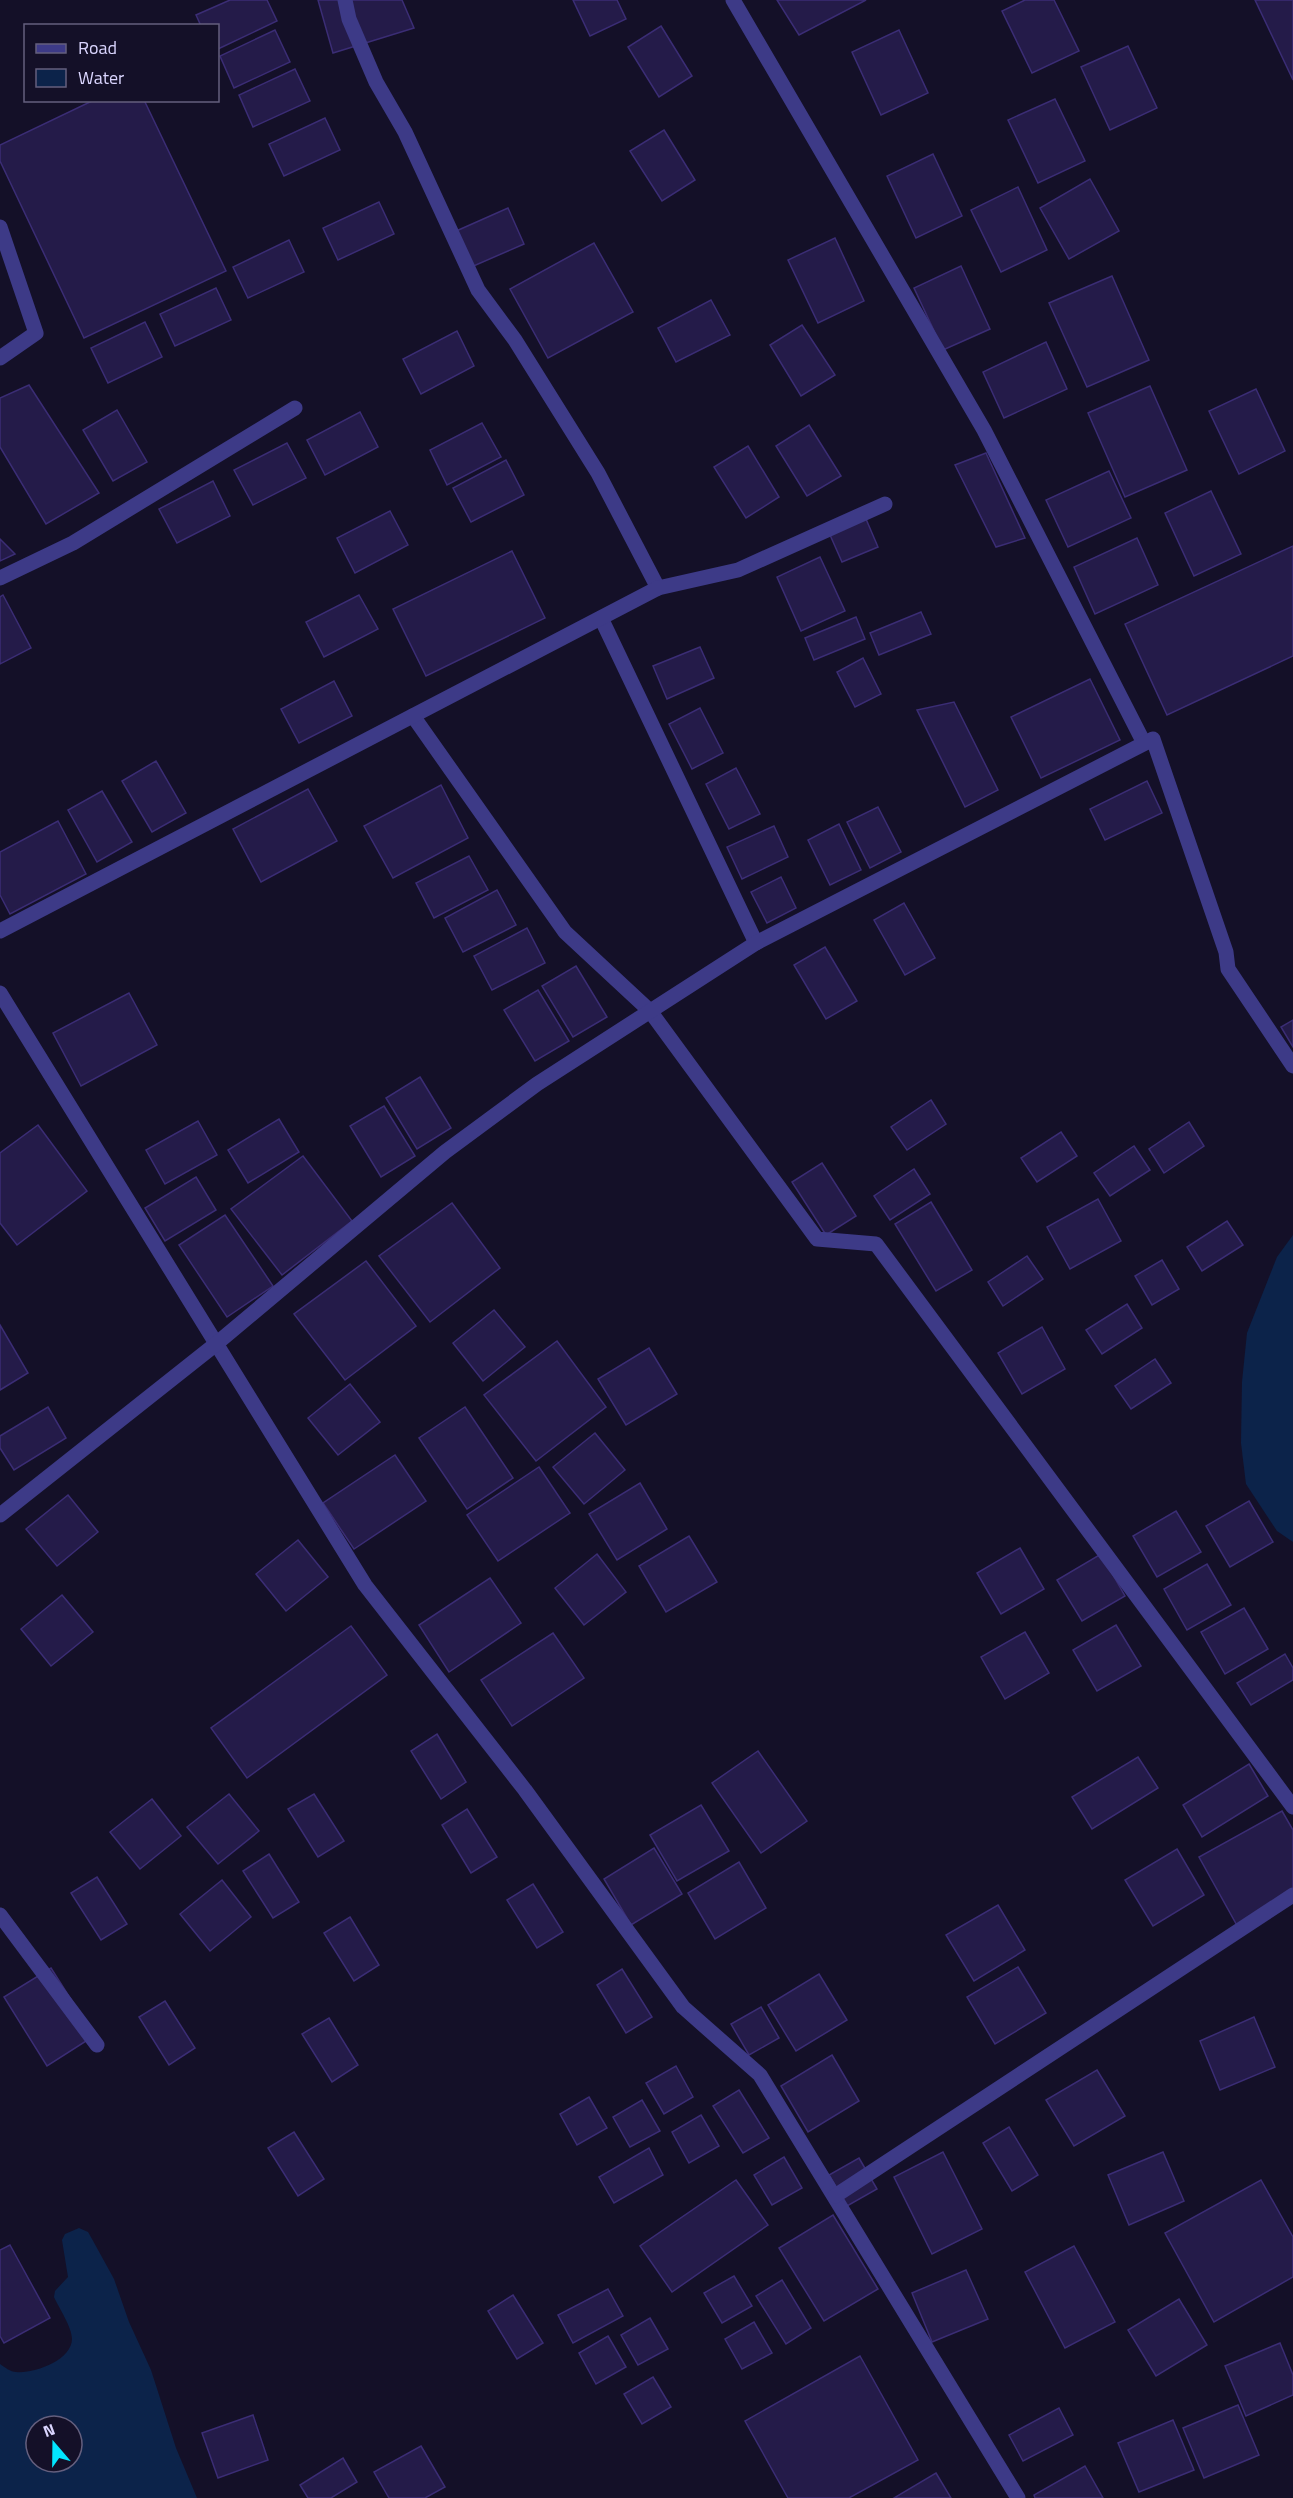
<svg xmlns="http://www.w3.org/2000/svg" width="1293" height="2498" viewBox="0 0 1293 2498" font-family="'Titillium Web',sans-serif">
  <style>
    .water { fill: #0c234a; fill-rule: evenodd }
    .building { fill: #241b49; stroke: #3b2d75; stroke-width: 1.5 }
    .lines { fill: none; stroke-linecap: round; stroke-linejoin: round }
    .minor { stroke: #3d3a87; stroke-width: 15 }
  </style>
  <rect width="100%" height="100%" fill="#141028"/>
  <g class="water">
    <path d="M 1293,1235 L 1293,1542 L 1277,1531 L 1246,1484 L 1241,1443 L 1242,1382 L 1247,1333 L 1277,1257 Z"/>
    <path d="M 79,2228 L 88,2232 L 92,2239 L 114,2279 L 129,2322 L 151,2370 L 176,2448 L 197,2498 L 0,2498 L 0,2364 C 4,2367 11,2372 16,2372 C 34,2374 72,2360 72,2339 C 72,2327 59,2308 54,2297 L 55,2291 L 68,2277 L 62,2240 L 65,2234 ZM 36,2426 L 72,2426 L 72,2462 L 36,2462 Z"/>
  </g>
  <g class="building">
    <path d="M 230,0 L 267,0 L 277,21 L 218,49 L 218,26 L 201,26 L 196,15 Z"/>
    <path d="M 318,0 L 402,0 L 414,28 L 333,53 Z"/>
    <path d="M 573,0 L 617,0 L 626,19 L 590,36 Z"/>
    <path d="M 777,0 L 866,0 L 799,35 Z"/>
    <path d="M 1025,0 L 1054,0 L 1079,51 L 1032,73 L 1002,11 Z"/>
    <path d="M 1255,0 L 1293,0 L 1293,80 Z"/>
    <path d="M 661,26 L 692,76 L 659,97 L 628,47 Z"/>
    <path d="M 275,30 L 290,62 L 234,88 L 220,56 Z"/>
    <path d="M 899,30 L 928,93 L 881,115 L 852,52 Z"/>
    <path d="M 1128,46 L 1157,108 L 1110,130 L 1081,67 Z"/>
    <path d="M 295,69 L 310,101 L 253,127 L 239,95 Z"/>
    <path d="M 1055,99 L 1085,161 L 1038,183 L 1008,120 Z"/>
    <path d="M 94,100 L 144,100 L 226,271 L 84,338 L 0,161 L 0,145 Z"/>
    <path d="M 325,118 L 340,150 L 284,176 L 269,144 Z"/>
    <path d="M 664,130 L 695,180 L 662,201 L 630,151 Z"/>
    <path d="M 933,154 L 962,216 L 916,238 L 887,176 Z"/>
    <path d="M 1090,179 L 1119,231 L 1069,259 L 1040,208 Z"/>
    <path d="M 1018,187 L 1047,250 L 1001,272 L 971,210 Z"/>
    <path d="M 379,202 L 394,234 L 338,260 L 323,228 Z"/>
    <path d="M 508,208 L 524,244 L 469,268 L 454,232 Z"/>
    <path d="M 835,238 L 864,301 L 818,323 L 788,260 Z"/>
    <path d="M 289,240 L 304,272 L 248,298 L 233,267 Z"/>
    <path d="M 594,243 L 633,312 L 548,358 L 510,289 Z"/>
    <path d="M 961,266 L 990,329 L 943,350 L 914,288 Z"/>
    <path d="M 1112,276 L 1149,360 L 1087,387 L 1049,303 Z"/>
    <path d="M 216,288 L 231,320 L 175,346 L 160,314 Z"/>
    <path d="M 711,300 L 730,335 L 676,362 L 658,328 Z"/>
    <path d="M 145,322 L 162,357 L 108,383 L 91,348 Z"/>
    <path d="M 802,325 L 835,375 L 801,396 L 770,345 Z"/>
    <path d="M 457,331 L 474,366 L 421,394 L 403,359 Z"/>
    <path d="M 1046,342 L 1067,389 L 1004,418 L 983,372 Z"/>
    <path d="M 29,385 L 99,493 L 46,524 L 0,447 L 0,398 Z"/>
    <path d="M 1150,386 L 1187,470 L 1125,497 L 1088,413 Z"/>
    <path d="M 1256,389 L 1285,451 L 1239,474 L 1209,411 Z"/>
    <path d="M 117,410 L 147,462 L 113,481 L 83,430 Z"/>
    <path d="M 360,412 L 378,447 L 325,475 L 307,440 Z"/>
    <path d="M 482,423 L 501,457 L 447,485 L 430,450 Z"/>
    <path d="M 809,425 L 841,476 L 807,496 L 776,446 Z"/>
    <path d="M 287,443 L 306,478 L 253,505 L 234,470 Z"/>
    <path d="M 748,446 L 779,497 L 746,518 L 714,467 Z"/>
    <path d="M 986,453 L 1025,538 L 996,547 L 955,465 Z"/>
    <path d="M 506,460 L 524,495 L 471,522 L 453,488 Z"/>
    <path d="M 1109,471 L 1131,518 L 1068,547 L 1046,500 Z"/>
    <path d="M 213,481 L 230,516 L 177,543 L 159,509 Z"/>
    <path d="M 1211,491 L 1241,554 L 1194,576 L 1165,513 Z"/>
    <path d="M 390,511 L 408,545 L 355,573 L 337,538 Z"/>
    <path d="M 866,519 L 878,547 L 842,562 L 830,535 Z"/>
    <path d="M 1137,538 L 1158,585 L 1095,614 L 1074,567 Z"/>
    <path d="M 0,539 L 15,554 L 0,561 Z"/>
    <path d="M 1293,546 L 1293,656 L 1167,715 L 1125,624 Z"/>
    <path d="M 512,551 L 545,618 L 426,676 L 393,609 Z"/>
    <path d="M 820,557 L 845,611 L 801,631 L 777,577 Z"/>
    <path d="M 3,595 L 31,648 L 0,664 L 0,597 Z"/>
    <path d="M 359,595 L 378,629 L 324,657 L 306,622 Z"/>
    <path d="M 921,612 L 931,634 L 879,655 L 870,633 Z"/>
    <path d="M 856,617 L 865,639 L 814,660 L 805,638 Z"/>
    <path d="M 700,647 L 714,678 L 667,699 L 653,666 Z"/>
    <path d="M 863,658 L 881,694 L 855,707 L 837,672 Z"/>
    <path d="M 1090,679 L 1120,740 L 1041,778 L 1011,717 Z"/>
    <path d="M 334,681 L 352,716 L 299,743 L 281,709 Z"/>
    <path d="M 954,702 L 998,790 L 965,807 L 917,710 Z"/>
    <path d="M 700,708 L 723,753 L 692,769 L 669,724 Z"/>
    <path d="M 156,761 L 186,813 L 152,832 L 122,781 Z"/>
    <path d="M 736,768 L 760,814 L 729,829 L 706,784 Z"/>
    <path d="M 1147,781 L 1162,813 L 1105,840 L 1090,809 Z"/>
    <path d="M 441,785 L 468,838 L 393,878 L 364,826 Z"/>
    <path d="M 308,789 L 337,841 L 261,882 L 233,829 Z"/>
    <path d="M 102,791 L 132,842 L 97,862 L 68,810 Z"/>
    <path d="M 878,807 L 901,852 L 870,868 L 847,822 Z"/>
    <path d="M 58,821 L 86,874 L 10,914 L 0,895 L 0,852 Z"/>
    <path d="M 839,824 L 861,870 L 830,885 L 808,840 Z"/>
    <path d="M 774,826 L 788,857 L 742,879 L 727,847 Z"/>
    <path d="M 469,856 L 488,890 L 434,918 L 416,883 Z"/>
    <path d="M 781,877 L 796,908 L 767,923 L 751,892 Z"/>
    <path d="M 497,890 L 516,925 L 463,952 L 445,918 Z"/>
    <path d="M 904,903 L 935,958 L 905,975 L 874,920 Z"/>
    <path d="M 527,928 L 545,963 L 492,990 L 474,956 Z"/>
    <path d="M 825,947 L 857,1001 L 826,1019 L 794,965 Z"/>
    <path d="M 576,966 L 607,1017 L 573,1037 L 542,986 Z"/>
    <path d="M 538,990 L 569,1041 L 535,1061 L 504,1010 Z"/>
    <path d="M 129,993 L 157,1045 L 81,1086 L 53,1033 Z"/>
    <path d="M 1293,1020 L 1293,1047 L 1281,1027 Z"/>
    <path d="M 420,1077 L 451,1128 L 417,1149 L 386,1098 Z"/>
    <path d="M 931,1100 L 946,1124 L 907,1150 L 891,1127 Z"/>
    <path d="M 384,1106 L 415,1156 L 381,1177 L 350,1126 Z"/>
    <path d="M 279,1119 L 299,1152 L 248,1183 L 228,1150 Z"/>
    <path d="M 198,1121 L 217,1155 L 165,1184 L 146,1150 Z"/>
    <path d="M 1189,1122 L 1204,1146 L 1164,1173 L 1149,1149 Z"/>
    <path d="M 38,1125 L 87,1191 L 17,1245 L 0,1223 L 0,1153 Z"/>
    <path d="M 1061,1132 L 1077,1156 L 1037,1182 L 1021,1158 Z"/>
    <path d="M 1134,1146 L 1150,1170 L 1110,1196 L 1094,1173 Z"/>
    <path d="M 303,1156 L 352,1221 L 282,1275 L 231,1209 Z"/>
    <path d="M 822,1163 L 856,1216 L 826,1235 L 792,1182 Z"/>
    <path d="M 914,1169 L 930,1194 L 890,1220 L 874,1196 Z"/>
    <path d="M 196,1177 L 216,1210 L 165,1241 L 145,1208 Z"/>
    <path d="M 1098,1199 L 1121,1241 L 1070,1269 L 1047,1227 Z"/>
    <path d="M 931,1202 L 972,1270 L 936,1291 L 895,1224 Z"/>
    <path d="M 452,1203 L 500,1268 L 430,1322 L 379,1256 Z"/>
    <path d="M 225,1215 L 273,1286 L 227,1317 L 179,1245 Z"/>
    <path d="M 1227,1221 L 1243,1245 L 1202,1271 L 1187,1247 Z"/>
    <path d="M 1027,1256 L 1043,1279 L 1003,1306 L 988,1282 Z"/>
    <path d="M 1162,1260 L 1179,1289 L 1152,1305 L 1135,1276 Z"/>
    <path d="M 366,1261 L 416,1326 L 345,1380 L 294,1314 Z"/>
    <path d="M 1127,1304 L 1142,1328 L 1102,1354 L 1086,1330 Z"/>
    <path d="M 494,1310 L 525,1347 L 483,1381 L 453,1343 Z"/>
    <path d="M 0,1325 L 28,1373 L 0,1390 Z"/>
    <path d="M 1042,1327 L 1065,1369 L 1022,1394 L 998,1353 Z"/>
    <path d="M 557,1341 L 606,1407 L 536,1461 L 484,1395 Z"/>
    <path d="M 649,1348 L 677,1394 L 626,1425 L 598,1379 Z"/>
    <path d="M 1155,1359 L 1171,1383 L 1131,1409 L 1115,1386 Z"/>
    <path d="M 350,1384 L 380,1422 L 338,1455 L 308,1418 Z"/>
    <path d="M 48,1407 L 66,1438 L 14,1470 L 0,1448 L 0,1436 Z"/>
    <path d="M 465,1407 L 513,1478 L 467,1509 L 419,1438 Z"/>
    <path d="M 595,1433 L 625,1470 L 584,1504 L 553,1467 Z"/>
    <path d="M 395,1455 L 426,1501 L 354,1549 L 323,1503 Z"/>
    <path d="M 539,1467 L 570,1513 L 498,1561 L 467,1515 Z"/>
    <path d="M 640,1483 L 667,1529 L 617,1560 L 589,1514 Z"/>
    <path d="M 68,1495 L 98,1532 L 57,1566 L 26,1529 Z"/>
    <path d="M 1249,1501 L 1273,1542 L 1230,1567 L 1206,1526 Z"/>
    <path d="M 1176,1511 L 1201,1552 L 1157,1577 L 1133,1536 Z"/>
    <path d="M 689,1536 L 717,1582 L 666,1612 L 639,1566 Z"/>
    <path d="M 298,1540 L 328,1577 L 286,1611 L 256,1574 Z"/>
    <path d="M 1020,1548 L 1044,1589 L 1001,1614 L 977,1573 Z"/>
    <path d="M 597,1554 L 626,1592 L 584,1625 L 555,1588 Z"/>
    <path d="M 1101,1554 L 1125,1596 L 1082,1621 L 1057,1580 Z"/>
    <path d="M 1207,1564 L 1231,1605 L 1187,1630 L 1164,1589 Z"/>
    <path d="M 490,1578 L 521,1623 L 449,1672 L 419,1625 Z"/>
    <path d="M 62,1595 L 93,1632 L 51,1666 L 21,1629 Z"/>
    <path d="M 1244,1608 L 1268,1649 L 1225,1674 L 1201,1632 Z"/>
    <path d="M 1116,1625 L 1141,1666 L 1097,1691 L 1073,1650 Z"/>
    <path d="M 351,1626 L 387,1675 L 247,1778 L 211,1728 Z"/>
    <path d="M 1025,1632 L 1049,1673 L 1005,1699 L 981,1657 Z"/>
    <path d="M 553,1633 L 584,1678 L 512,1726 L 481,1680 Z"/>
    <path d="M 1285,1654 L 1293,1668 L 1293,1680 L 1251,1705 L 1237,1683 Z"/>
    <path d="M 437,1734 L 466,1782 L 441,1799 L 411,1751 Z"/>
    <path d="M 758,1751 L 807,1821 L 761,1853 L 712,1783 Z"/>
    <path d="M 1138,1757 L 1158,1788 L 1092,1829 L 1072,1797 Z"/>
    <path d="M 1249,1764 L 1268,1796 L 1202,1837 L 1183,1805 Z"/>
    <path d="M 229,1794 L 259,1831 L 218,1864 L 187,1827 Z"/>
    <path d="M 314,1794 L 344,1841 L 318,1857 L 288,1809 Z"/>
    <path d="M 152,1799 L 181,1836 L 140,1869 L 110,1832 Z"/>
    <path d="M 701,1805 L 729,1851 L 677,1881 L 650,1835 Z"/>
    <path d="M 467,1809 L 497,1857 L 471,1873 L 442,1825 Z"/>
    <path d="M 1282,1811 L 1293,1830 L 1293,1899 L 1239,1929 L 1199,1857 Z"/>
    <path d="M 654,1848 L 682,1894 L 631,1925 L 604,1879 Z"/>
    <path d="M 1177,1849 L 1204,1895 L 1153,1926 L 1125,1880 Z"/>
    <path d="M 269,1854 L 299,1902 L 273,1918 L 243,1871 Z"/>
    <path d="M 739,1862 L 766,1908 L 715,1939 L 688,1893 Z"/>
    <path d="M 97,1877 L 127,1924 L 101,1940 L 71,1893 Z"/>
    <path d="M 222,1880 L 251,1917 L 210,1951 L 180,1914 Z"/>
    <path d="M 533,1884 L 563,1932 L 537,1948 L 507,1900 Z"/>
    <path d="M 998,1905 L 1025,1950 L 974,1981 L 946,1935 Z"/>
    <path d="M 350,1917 L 379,1965 L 354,1981 L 324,1933 Z"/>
    <path d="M 1018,1967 L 1046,2013 L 995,2044 L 967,1997 Z"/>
    <path d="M 51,1968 L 94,2036 L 47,2066 L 4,1997 Z"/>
    <path d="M 622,1969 L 652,2017 L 626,2033 L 597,1985 Z"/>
    <path d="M 819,1974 L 847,2020 L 796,2051 L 768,2005 Z"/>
    <path d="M 165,2001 L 195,2048 L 169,2065 L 139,2017 Z"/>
    <path d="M 761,2007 L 779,2038 L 749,2055 L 731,2024 Z"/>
    <path d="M 1254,2017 L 1275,2067 L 1220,2090 L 1200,2041 Z"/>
    <path d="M 329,2018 L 358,2065 L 332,2082 L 302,2034 Z"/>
    <path d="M 832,2055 L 859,2101 L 808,2132 L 781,2086 Z"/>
    <path d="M 676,2066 L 693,2097 L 664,2114 L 646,2083 Z"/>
    <path d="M 1097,2070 L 1125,2116 L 1074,2146 L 1046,2100 Z"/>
    <path d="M 739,2090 L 769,2138 L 743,2153 L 713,2106 Z"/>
    <path d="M 589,2097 L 607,2128 L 577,2145 L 560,2114 Z"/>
    <path d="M 642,2100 L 660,2131 L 630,2147 L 613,2117 Z"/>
    <path d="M 701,2115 L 719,2146 L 689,2163 L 672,2132 Z"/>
    <path d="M 1009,2127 L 1038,2175 L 1012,2191 L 983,2143 Z"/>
    <path d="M 294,2132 L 324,2179 L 298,2196 L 268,2148 Z"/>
    <path d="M 649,2148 L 663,2175 L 614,2203 L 599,2177 Z"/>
    <path d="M 943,2152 L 982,2229 L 932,2254 L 894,2177 Z"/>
    <path d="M 1163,2152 L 1184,2201 L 1129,2225 L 1108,2175 Z"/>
    <path d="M 784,2157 L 802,2188 L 772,2205 L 754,2175 Z"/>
    <path d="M 859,2158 L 877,2189 L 847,2206 L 829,2175 Z"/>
    <path d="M 736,2180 L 768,2225 L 672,2292 L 640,2246 Z"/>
    <path d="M 1261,2180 L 1293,2237 L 1293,2277 L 1214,2322 L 1165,2233 Z"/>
    <path d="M 833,2215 L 878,2289 L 824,2321 L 779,2248 Z"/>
    <path d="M 10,2245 L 50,2318 L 4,2343 L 0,2336 L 0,2250 Z"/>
    <path d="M 1074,2246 L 1115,2322 L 1065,2348 L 1025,2272 Z"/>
    <path d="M 966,2270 L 988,2319 L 932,2342 L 912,2293 Z"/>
    <path d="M 734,2276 L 752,2306 L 722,2323 L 704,2293 Z"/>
    <path d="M 782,2280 L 811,2328 L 786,2344 L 756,2296 Z"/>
    <path d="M 608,2289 L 623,2316 L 573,2343 L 558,2315 Z"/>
    <path d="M 513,2295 L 543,2343 L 517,2359 L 488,2311 Z"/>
    <path d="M 1179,2299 L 1207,2345 L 1156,2376 L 1128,2330 Z"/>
    <path d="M 650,2318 L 668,2349 L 638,2365 L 621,2335 Z"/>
    <path d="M 754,2322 L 772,2353 L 742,2369 L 725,2339 Z"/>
    <path d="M 608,2336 L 626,2367 L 596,2384 L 579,2353 Z"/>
    <path d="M 1280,2343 L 1293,2375 L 1293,2395 L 1246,2416 L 1225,2366 Z"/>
    <path d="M 860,2356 L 918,2460 L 849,2498 L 788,2498 L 745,2421 Z"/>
    <path d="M 653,2377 L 671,2407 L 642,2424 L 624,2394 Z"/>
    <path d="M 1238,2405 L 1259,2455 L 1204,2478 L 1183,2428 Z"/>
    <path d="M 1059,2408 L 1073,2435 L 1023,2461 L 1009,2435 Z"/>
    <path d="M 253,2415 L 268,2460 L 218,2478 L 202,2433 Z"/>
    <path d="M 1173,2420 L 1194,2470 L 1139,2492 L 1118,2443 Z"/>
    <path d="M 421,2446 L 445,2487 L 425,2498 L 389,2498 L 374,2472 Z"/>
    <path d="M 343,2458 L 357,2482 L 331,2498 L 308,2498 L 300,2485 Z"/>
    <path d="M 1085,2466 L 1103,2498 L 1035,2498 L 1034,2495 Z"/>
    <path d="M 936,2473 L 951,2498 L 894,2498 Z"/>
  </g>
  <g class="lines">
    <g class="minor">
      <path d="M 345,0 L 349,19 L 376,82 L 405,132 L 478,290 L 515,340 L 598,473 L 658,588"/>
      <path d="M 733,0 L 984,430 L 1144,743"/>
      <path d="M 0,227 L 36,333 L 0,358"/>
      <path d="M 0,578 L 73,543 L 295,408"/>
      <path d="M 601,618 L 756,943"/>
      <path d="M 413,716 L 565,932 L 650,1011 L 817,1239 L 876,1244 L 1293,1807"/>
      <path d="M 0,931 L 658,588 L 738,570 L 885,504"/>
      <path d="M 0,993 L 365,1585 L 525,1790 L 683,2007 L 760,2075 L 1018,2498"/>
      <path d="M 0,1515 L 216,1344 L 445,1152 L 537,1084 L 756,943 L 1153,739 L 1226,952 L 1228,969 L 1293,1066"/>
      <path d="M 0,1915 L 97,2045"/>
      <path d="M 835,2196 L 1293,1895"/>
    </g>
  </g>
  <rect x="24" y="24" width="195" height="78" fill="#141028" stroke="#645f7e" stroke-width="1.5"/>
  <rect x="36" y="44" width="30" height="9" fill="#3d3a87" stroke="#645f7e" stroke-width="1.5"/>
  <text x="78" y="54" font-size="18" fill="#dbd6ff">Road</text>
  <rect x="36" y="69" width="30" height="18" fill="#0c234a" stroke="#645f7e" stroke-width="1.5"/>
  <text x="78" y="84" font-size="18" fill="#dbd6ff">Water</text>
  <g transform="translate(54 2444) rotate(340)"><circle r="28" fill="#141028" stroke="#645f7e" stroke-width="1.5"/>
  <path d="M0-4.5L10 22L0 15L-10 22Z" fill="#02e6ff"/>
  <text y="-9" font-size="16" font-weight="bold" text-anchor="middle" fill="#dbd6ff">N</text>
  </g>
</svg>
